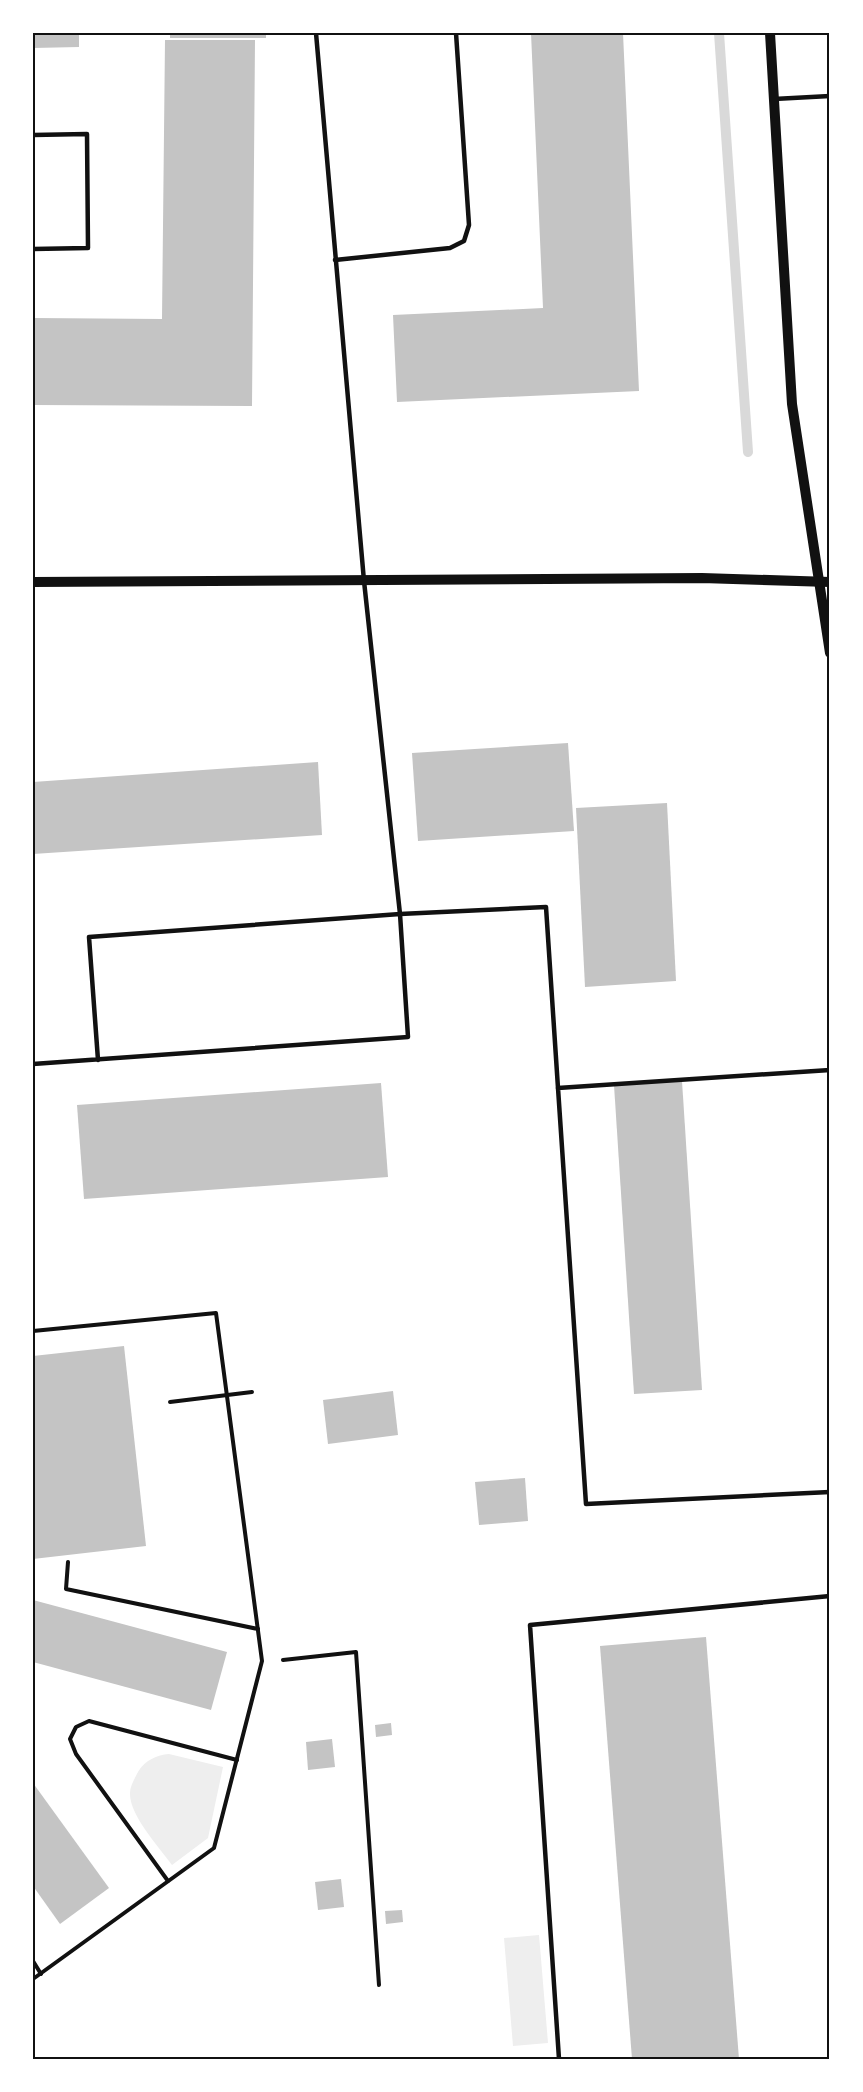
<svg xmlns="http://www.w3.org/2000/svg" width="863" height="2092" viewBox="0 0 863 2092" font-family="Overpass,sans-serif">
  <style>
    .green { fill: #eee }
    .lines { fill: none; stroke-linecap: round; stroke-linejoin: round }
    .stream { stroke: #d9d9d9; stroke-width: 10 }
    .building { fill: #c4c4c4 }
    .path { stroke: #111; stroke-width: 4 }
    .service { stroke: #111; stroke-width: 4.5 }
    .tertiary { stroke: #111; stroke-width: 10 }
    .neatline { fill: none; stroke: #111; stroke-width: 2 }
  </style>
  <rect width="100%" height="100%" fill="#fff"/>
  <g class="green">
    <path d="M 169,1754 L 223,1767 L 208,1838 L 172,1865 C 159,1847 129,1815 130,1793 C 130,1786 135,1778 138,1772 C 145,1760 157,1755 169,1754 Z"/>
    <path d="M 539,1935 L 548,2043 L 513,2046 L 504,1938 Z"/>
  </g>
  <g class="lines">
    <path class="stream" d="M 719,33 L 748,452"/>
  </g>
  <g class="building">
    <path d="M 33,33 L 79,33 L 79,47 L 33,48 Z"/>
    <rect x="170" y="33" width="96" height="5"/>
    <path d="M 531,33 L 623,33 L 639,391 L 397,402 L 393,315 L 543,308 Z"/>
    <path d="M 165,40 L 255,40 L 252,406 L 33,405 L 33,318 L 162,319 Z"/>
    <path d="M 568,743 L 574,831 L 418,841 L 412,753 Z"/>
    <path d="M 318,762 L 322,835 L 33,854 L 33,782 Z"/>
    <path d="M 667,803 L 676,981 L 585,987 L 576,808 Z"/>
    <path d="M 682,1081 L 702,1390 L 634,1394 L 614,1085 Z"/>
    <path d="M 381,1083 L 388,1177 L 84,1199 L 77,1105 Z"/>
    <path d="M 124,1346 L 146,1546 L 33,1559 L 33,1356 Z"/>
    <path d="M 393,1391 L 398,1435 L 328,1444 L 323,1400 Z"/>
    <path d="M 525,1478 L 528,1521 L 479,1525 L 475,1482 Z"/>
    <path d="M 33,1600 L 227,1652 L 211,1710 L 33,1662 Z"/>
    <path d="M 706,1637 L 739,2059 L 632,2059 L 600,1646 Z"/>
    <path d="M 391,1723 L 392,1735 L 376,1737 L 375,1725 Z"/>
    <path d="M 332,1739 L 335,1767 L 308,1770 L 306,1742 Z"/>
    <path d="M 33,1783 L 109,1888 L 60,1924 L 33,1886 Z"/>
    <path d="M 341,1879 L 344,1907 L 318,1910 L 315,1882 Z"/>
    <path d="M 402,1910 L 403,1922 L 386,1924 L 385,1911 Z"/>
  </g>
  <g class="lines">
    <g class="path">
      <path d="M 33,1331 L 216,1313 L 262,1661 L 214,1848 L 33,1979"/>
      <path d="M 170,1402 L 252,1392"/>
      <path d="M 68,1562 L 66,1589 L 258,1629"/>
      <path d="M 283,1660 L 356,1652 L 379,1985"/>
      <path d="M 168,1881 L 76,1754 L 70,1739 L 76,1727 L 89,1721 L 237,1760"/>
      <path d="M 33,1961 L 41,1974"/>
    </g>
    <g class="service">
      <path d="M 316,33 L 364,581 L 400,914 L 546,907 L 558,1088"/>
      <path d="M 774,99 L 830,96"/>
      <path d="M 33,135 L 87,134 L 88,248 L 33,249"/>
      <path d="M 335,260 L 450,248 L 464,241 L 469,225 L 456,33"/>
      <path d="M 33,1064 L 408,1037 L 400,914 L 89,937 L 98,1060"/>
      <path d="M 830,1070 L 558,1088 L 586,1504 L 830,1492"/>
      <path d="M 559,2059 L 530,1625 L 830,1596"/>
    </g>
    <g class="tertiary">
      <path d="M 770,33 L 792,404 L 830,653"/>
      <path d="M 33,582 L 702,578 L 830,582"/>
    </g>
  </g>
  <rect width="863" height="2092" fill="none" stroke="#ffffff" stroke-width="69"/>
  <rect x="34" y="34" width="794" height="2024" class="neatline"/>
</svg>
